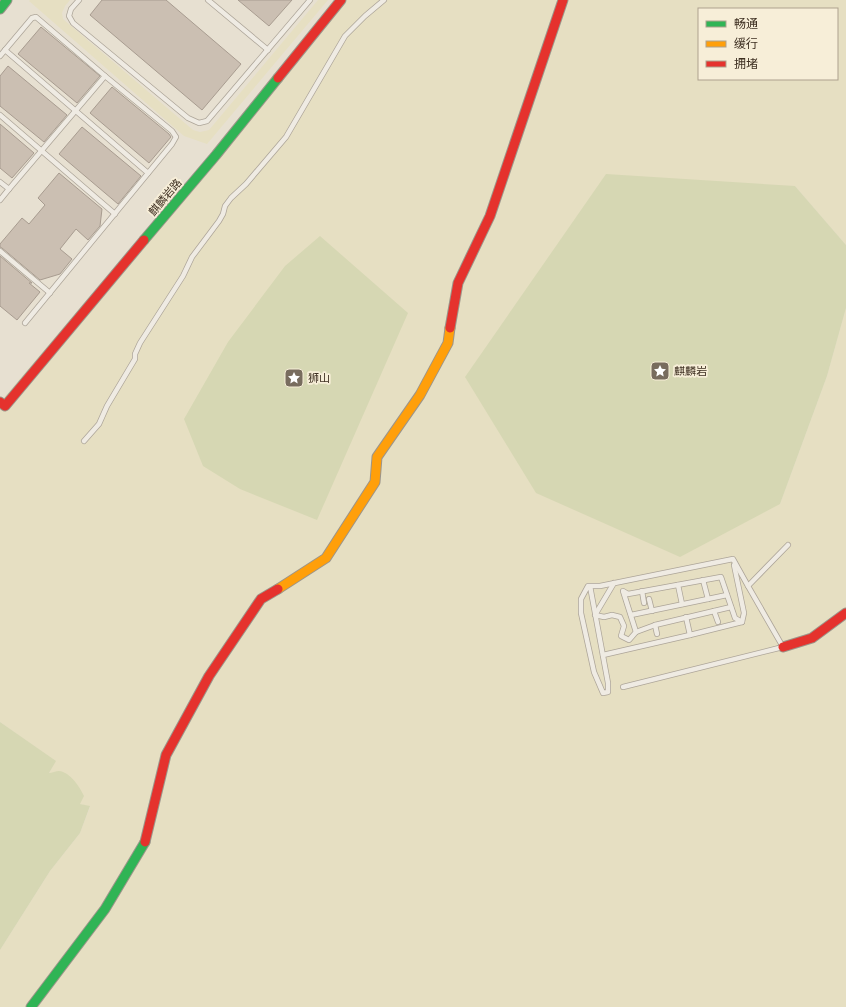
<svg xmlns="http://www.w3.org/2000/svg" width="846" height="1007" viewBox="0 0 846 1007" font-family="Merriweather,'Noto Sans SC',serif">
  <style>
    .farmland { fill: #e6dfc2; fill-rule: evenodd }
    .green { fill: #d6d7b3 }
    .building { fill: #cbbfb2; stroke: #a89c90 }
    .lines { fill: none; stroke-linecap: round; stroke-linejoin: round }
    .lane-casing { stroke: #ada599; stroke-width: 6 }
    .fast-casing { stroke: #9c958a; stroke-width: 11 }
    .slow-casing { stroke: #9c958a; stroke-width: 11 }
    .jam-casing { stroke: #9c958a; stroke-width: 11 }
    .lane { stroke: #efebe3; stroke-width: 4.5 }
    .fast { stroke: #30b455; stroke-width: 9 }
    .slow { stroke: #ff9f0a; stroke-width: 9 }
    .jam { stroke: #e5322d; stroke-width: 9 }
    .labels { text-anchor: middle; stroke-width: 3.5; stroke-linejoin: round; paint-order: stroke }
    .street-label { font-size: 11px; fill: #3d2e20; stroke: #f7eed8 }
    .poi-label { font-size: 11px; fill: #3d2e20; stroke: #f7eed8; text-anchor: start }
  </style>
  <rect width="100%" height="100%" fill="#e7e0d1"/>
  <g class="farmland">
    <path d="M 30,0 L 70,0 L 65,6 L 62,13 L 63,19 L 193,130 L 200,132 L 209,130 L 318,0 L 328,0 L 207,144 L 184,136 L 29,1 Z"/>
    <path d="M 341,0 L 846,0 L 846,245 L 795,186 L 780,504 L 827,376 L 846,308 L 846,1007 L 0,1007 L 0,950 L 50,871 L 80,833 L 90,807 L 80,804 L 49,773 L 55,761 L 0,722 L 0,402 ZM 699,9 L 837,9 L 837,79 L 699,79 Z"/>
  </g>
  <g class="green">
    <path d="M 606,174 L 795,186 L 846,245 L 846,308 L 827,376 L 780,504 L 680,557 L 536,493 L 465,377 Z"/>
    <path d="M 320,236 L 408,313 L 317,520 L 240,489 L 203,466 L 184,419 L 228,342 L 285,266 Z"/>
    <path d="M 0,722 L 56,761 L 49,773 C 52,773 56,771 59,771 C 70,772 80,787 84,796 L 80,804 L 90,806 L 80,833 L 50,871 L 0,950 Z"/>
  </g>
  <g class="building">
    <path d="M 102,0 L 166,0 L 241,64 L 202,110 L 90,15 Z"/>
    <path d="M 238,0 L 292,0 L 269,26 Z"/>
    <path d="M 41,27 L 100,76 L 77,103 L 18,54 Z"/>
    <path d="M 8,66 L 67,115 L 44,142 L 0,106 L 0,76 Z"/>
    <path d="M 112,87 L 169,134 L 171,137 L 149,163 L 90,113 Z"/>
    <path d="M 0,124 L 34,153 L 12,178 L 0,168 Z"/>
    <path d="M 82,127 L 141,176 L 118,204 L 59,154 Z"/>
    <path d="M 59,173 L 102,209 L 100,226 L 88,240 L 76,229 L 60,249 L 72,259 L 60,274 L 40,280 L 2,248 L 0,247 L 0,244 L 22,218 L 29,224 L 45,205 L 38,198 Z"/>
    <path d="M 0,256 L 32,283 L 29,283 L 40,292 L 17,320 L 0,306 Z"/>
  </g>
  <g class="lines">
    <g class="lane-casing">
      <g id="lane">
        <path d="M 79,0 L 71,9 L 69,16 L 73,23 L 188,118 L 199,123 L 207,121 L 310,0"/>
        <path d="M 208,0 L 268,50"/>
        <path d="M 5,50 L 148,173"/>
        <path d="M 0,56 L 32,18 L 36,17 L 105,76"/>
        <path d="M 0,115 L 115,214"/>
        <path d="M 0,182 L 9,189 L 105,76 L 172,131 L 176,137 L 172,144 L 25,323"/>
        <path d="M 0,200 L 9,189"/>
        <path d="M 0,251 L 50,293"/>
        <path d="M 84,441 L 99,424 L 107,406 L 135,359 L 135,354 L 140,343 L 183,276 L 192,257 L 219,221 L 223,214 L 225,206 L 231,198 L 246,184 L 286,137 L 345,36 L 365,16 L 384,0"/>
        <path d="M 703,580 L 708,599"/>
        <path d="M 614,583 L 595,615 L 604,617 L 612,615 L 620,617 L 624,626 L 621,636 L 629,640 L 636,632 L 623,591 L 628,594 L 721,577 L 735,618 L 742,622 L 744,613 L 734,565"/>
        <path d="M 678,585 L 682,604"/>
        <path d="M 590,586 L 608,683 L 608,692 L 603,693 L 594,672 L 581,613 L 581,599 L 588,586 L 600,586 L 733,559 L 748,586"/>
        <path d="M 642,591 L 644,603"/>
        <path d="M 649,599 L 652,611"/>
        <path d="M 714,611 L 718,622"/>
        <path d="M 631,615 L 727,595"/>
        <path d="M 686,617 L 690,635 L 742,622"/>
        <path d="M 655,625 L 657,634"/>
        <path d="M 636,632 L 655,625 L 731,607"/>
        <path d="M 603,655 L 690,635"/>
        <path d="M 623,687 L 783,647 L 748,586 L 788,545"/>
      </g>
    </g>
    <g class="fast-casing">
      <g id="fast">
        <path d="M 0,9 L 7,0"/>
        <path d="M 144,240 L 216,155 L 278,78"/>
        <path d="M 31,1007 L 105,909 L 145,842"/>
      </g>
    </g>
    <g class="slow-casing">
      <path id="slow" d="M 278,589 L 326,558 L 375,482 L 377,457 L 420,395 L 448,343 L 450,328"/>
    </g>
    <g class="jam-casing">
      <g id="jam">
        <path d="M 278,78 L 341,0"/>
        <path d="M 450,328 L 458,283 L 490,216 L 563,0"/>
        <path d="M 0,402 L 5,406 L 144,240"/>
        <path d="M 783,647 L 812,638 L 846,613"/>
        <path d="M 145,842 L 166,755 L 209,676 L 261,599 L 278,589"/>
      </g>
    </g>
    <use href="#lane" class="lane"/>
    <use href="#fast" class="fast"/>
    <use href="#slow" class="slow"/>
    <use href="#jam" class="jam"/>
  </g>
  <defs>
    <g id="sight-square" transform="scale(1)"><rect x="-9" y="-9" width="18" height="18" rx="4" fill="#786c5e" stroke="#f7eed8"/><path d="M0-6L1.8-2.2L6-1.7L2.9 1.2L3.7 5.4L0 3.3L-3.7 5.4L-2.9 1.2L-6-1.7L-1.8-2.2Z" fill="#fff"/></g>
  </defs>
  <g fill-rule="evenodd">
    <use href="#sight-square" x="660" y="371"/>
    <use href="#sight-square" x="294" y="378"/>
  </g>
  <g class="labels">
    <g class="street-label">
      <text transform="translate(165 197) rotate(-50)" y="4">麒麟岩路</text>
    </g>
    <g class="poi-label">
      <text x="674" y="375">麒麟岩</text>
      <text x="308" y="382">狮山</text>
    </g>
  </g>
  <rect x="698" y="8" width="140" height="72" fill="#f7eed8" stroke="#ada18e"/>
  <rect x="706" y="21" width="20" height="6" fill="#30b455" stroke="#ada18e"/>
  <text x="734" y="28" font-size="12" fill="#3d2e20">畅通</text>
  <rect x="706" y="41" width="20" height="6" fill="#ff9f0a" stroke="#ada18e"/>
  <text x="734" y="48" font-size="12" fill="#3d2e20">缓行</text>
  <rect x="706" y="61" width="20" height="6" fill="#e5322d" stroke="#ada18e"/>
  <text x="734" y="68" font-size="12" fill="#3d2e20">拥堵</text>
</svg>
